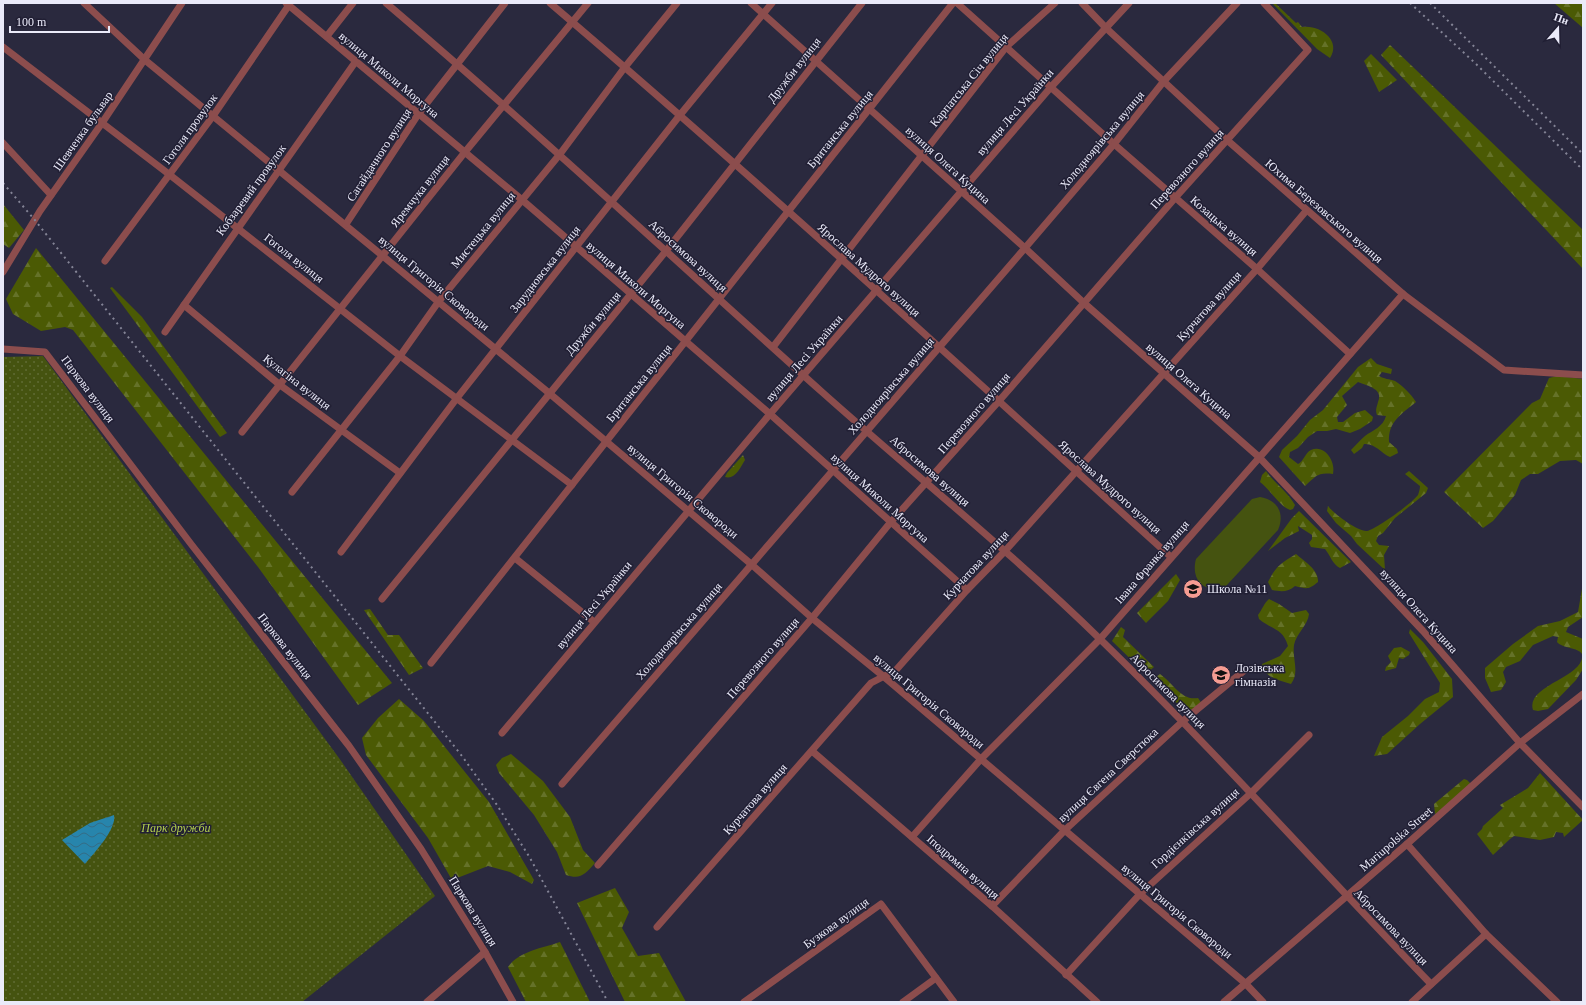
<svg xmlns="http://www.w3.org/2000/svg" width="1586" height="1005" viewBox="0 0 1586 1005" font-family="Georgia,serif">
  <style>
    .green { fill: #455310 }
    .forest { fill: url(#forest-firs) }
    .park { fill: url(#park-dots) }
    .water { fill: url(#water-waves) }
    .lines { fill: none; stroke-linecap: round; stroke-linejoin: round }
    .street { stroke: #8c4d4d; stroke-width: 7 }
    .rail { stroke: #848496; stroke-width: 2; stroke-dasharray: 2 4; stroke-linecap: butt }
    .labels { text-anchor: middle; stroke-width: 3; stroke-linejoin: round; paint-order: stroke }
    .street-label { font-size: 12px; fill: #eaeaf9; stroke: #211f34 }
    .poi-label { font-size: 12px; fill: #eaeaf9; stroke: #211f34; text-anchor: start }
    .park-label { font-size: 12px; font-style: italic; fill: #b3d04d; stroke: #211f34 }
  </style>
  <defs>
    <pattern id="forest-firs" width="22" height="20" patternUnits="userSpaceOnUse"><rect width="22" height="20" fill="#4b5a04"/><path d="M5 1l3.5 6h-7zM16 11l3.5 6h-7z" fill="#657229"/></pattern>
    <pattern id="park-dots" width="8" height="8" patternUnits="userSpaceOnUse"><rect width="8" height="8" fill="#455310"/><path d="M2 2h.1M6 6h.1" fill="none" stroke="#606c34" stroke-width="1.8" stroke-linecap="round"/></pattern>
    <pattern id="water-waves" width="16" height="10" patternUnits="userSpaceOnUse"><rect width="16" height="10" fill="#2785ac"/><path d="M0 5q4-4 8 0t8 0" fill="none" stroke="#336c85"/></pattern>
  </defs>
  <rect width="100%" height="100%" fill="#2a293e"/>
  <path class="green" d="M 1260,497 C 1278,500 1285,514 1278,530 L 1226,586 C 1206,595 1190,581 1196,559 L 1252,499 Z"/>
  <g class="forest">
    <path d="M 1272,3 L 1275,3 L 1296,23 L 1298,22 L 1302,27 C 1319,24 1342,40 1330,58 L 1317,49 Z"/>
    <path d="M 1554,3 L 1583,3 L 1583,28 Z"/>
    <path d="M 1390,45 L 1583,230 L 1583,269 L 1381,55 Z"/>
    <path d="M 1371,54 L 1397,80 L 1379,92 L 1364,61 Z"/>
    <path d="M 3,204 L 24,230 L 9,248 L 3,244 Z"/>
    <path d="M 36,248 L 392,683 L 358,705 L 258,567 L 73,330 L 65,327 L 41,331 L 13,314 L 6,299 Z"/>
    <path d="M 112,287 L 142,317 L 227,433 L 220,437 L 110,288 Z"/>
    <path d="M 1371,358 L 1377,364 L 1392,369 L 1391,374 L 1382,372 L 1379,376 C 1384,379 1389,379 1395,381 C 1403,386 1411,394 1416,402 C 1402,414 1388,421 1389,442 L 1397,449 L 1398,453 L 1390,457 C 1381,453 1375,443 1364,444 L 1362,448 L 1354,454 L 1351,450 C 1356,445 1360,440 1365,436 C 1373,430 1383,427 1386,416 L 1377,415 C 1375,409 1377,407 1378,402 C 1384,389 1368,386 1358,382 L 1342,396 L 1347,405 L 1337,417 L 1338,422 L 1343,422 L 1355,413 L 1365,410 L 1373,417 L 1372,421 L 1360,429 L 1350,433 L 1336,429 L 1327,431 L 1317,431 L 1308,437 L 1298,448 L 1290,452 L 1289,457 L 1298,464 C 1304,461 1305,453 1311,450 C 1325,444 1336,462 1333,474 C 1318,472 1316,476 1305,486 L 1279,457 L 1282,450 L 1297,436 L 1310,420 L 1323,410 L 1358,367 Z"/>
    <path d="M 1557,376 L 1583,379 L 1583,464 L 1576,460 L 1560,461 L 1538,474 L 1530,474 L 1521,480 L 1515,495 L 1493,521 L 1483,528 L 1444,492 L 1532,403 L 1540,399 L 1549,378 Z"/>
    <path d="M 743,455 L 745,460 C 740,468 735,480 725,477 L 727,473 Z"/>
    <path d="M 1266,471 C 1275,484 1287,491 1295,505 L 1293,509 L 1290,510 C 1280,506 1270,490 1260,482 L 1262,475 Z"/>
    <path d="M 1409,471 L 1428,488 L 1426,493 L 1395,518 L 1383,533 L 1378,536 L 1376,541 L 1379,545 L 1389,546 L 1384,555 L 1385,570 L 1357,544 L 1351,536 L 1336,523 L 1327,511 L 1328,506 C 1333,513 1358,532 1367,531 C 1377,529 1412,503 1418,495 C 1419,492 1420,489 1420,486 L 1405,474 Z"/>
    <path d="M 1299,511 L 1351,562 L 1340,568 C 1333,565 1330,555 1325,549 L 1311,547 L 1309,543 L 1312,539 L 1312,535 L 1298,526 L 1299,531 L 1285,538 L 1268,551 L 1292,518 Z"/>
    <path d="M 1296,554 C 1304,561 1319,570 1318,582 C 1308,590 1307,589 1295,586 C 1288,592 1282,592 1272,590 L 1268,582 C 1276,566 1281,563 1296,554 Z"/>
    <path d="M 1176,574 L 1180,580 L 1168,601 L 1146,623 L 1137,613 Z"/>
    <path d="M 1583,583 L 1583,617 L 1568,627 L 1566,632 L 1583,639 L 1583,669 L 1576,680 L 1548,709 L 1538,711 L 1533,710 C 1525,685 1586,677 1582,654 C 1578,647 1563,649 1557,642 L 1558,637 L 1553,636 L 1533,645 L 1520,661 L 1506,667 L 1503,672 L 1506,682 L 1501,690 L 1491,692 L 1485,678 L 1485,668 L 1513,644 L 1538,626 L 1560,621 L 1578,612 Z"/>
    <path d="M 1269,599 L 1279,604 L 1292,613 L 1306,610 L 1309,614 C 1308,625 1296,634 1294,645 C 1292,659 1300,672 1291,684 C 1278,680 1265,678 1262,664 L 1280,656 L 1288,646 C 1283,628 1272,630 1259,619 L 1258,615 C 1262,610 1264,603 1269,599 Z"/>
    <path d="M 370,609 L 388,635 L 399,635 L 423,668 L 409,675 L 364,610 Z"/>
    <path d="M 1121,627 L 1125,630 L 1123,637 L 1154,667 L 1146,674 L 1112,641 Z"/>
    <path d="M 1410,629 L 1423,642 L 1452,679 L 1453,697 L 1420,724 L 1387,754 L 1374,756 L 1382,737 L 1408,716 L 1425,699 L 1439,692 L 1440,683 L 1409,633 Z"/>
    <path d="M 1401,647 L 1410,652 L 1409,655 L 1403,659 L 1399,658 L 1396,668 L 1385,671 L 1386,667 L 1391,662 L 1388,656 L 1394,648 Z"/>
    <path d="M 1160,674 C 1173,683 1181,701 1198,698 L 1202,704 L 1200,707 L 1186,711 L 1151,681 Z"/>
    <path d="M 399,699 L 424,721 L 489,802 L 534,880 L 532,884 L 510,872 L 488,866 L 452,880 L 428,838 L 366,755 L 362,738 L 378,718 Z"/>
    <path d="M 511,754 L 543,781 L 570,817 L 583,850 L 595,863 C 585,874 581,880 566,875 L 557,852 L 534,815 L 499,773 L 496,765 L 502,758 Z"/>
    <path d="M 1540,773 L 1583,820 L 1564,837 L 1563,833 L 1556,832 L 1554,837 L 1540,840 L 1514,836 L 1510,839 L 1493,855 L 1477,834 L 1482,829 L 1483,826 L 1503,808 L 1500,805 L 1528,788 Z"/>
    <path d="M 1464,779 L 1467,780 L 1471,784 L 1455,802 L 1435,814 L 1434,804 Z"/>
    <path d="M 615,888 L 629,912 L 622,928 L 638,956 L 659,953 L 686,1002 L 625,1002 L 577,903 Z"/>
    <path d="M 560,942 L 590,1002 L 526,1002 L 508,967 C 519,951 543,948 560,942 Z"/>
  </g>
  <path class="park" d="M 43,356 L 339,758 L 435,896 L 302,1002 L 3,1002 L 3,357 Z"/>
  <path class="water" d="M 114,815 C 117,829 94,853 85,864 L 62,840 L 90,823 Z"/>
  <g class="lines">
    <g class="street">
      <path d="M 84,3 L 145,60 L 549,393 L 751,564 L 812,618 L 883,676 L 1245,983 L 1263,1002"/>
      <path d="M 286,3 L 521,199 L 770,414 L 967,590"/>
      <path d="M 386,3 C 534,129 677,262 822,392 C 915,475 1012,553 1102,641 C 1215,751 1321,870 1431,984"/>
      <path d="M 550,3 C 761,183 965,371 1171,557"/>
      <path d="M 751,3 L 1025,248 L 1084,303 L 1259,457 L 1423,631 L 1520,743 L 1583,807"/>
      <path d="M 957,3 L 1114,144 L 1257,269 L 1350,354"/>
      <path d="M 1082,3 L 1106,28 L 1227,140 L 1403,294 L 1504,370 L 1583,375"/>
      <path d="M 327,36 L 353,3"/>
      <path d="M 3,47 L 170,175 L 400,356 L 572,485"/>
      <path d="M 3,143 L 51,195"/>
      <path d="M 346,224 L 419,113 L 505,3"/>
      <path d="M 105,261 L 213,116 L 289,5"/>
      <path d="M 3,272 L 40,211 L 102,123 L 182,3"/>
      <path d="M 184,305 L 280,385 L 400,473"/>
      <path d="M 165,332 L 356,61"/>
      <path d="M 773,347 L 1006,47 L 1055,3"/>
      <path d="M 3,349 L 45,352 L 191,544 L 349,746 L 421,849 L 485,952 L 513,1002"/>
      <path d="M 242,432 L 465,152 L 588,3"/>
      <path d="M 292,492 L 400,356 L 439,301 L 560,154 L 625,67 L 677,3"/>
      <path d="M 341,552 L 457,398 L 680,115 L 772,3"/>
      <path d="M 515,558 L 594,622"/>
      <path d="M 382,599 L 666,251 L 862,3"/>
      <path d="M 431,663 L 953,3"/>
      <path d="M 502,733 L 770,414 L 1051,87 L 1129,3"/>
      <path d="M 812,751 L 992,906 L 1097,1002"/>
      <path d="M 562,784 L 1025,248 L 1114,144 L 1164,81 L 1237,3"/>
      <path d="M 912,837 L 981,759 L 1100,639 L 1403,294"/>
      <path d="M 1407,844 L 1486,934 L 1557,1002"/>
      <path d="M 598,865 L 812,618 L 890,523 L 999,401 L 1175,198 L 1308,50 L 1264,3"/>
      <path d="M 992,906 L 1065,830 L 1183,721 L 1246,669"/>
      <path d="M 657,927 L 871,683 L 896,670 L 967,590 L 1005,551 L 1257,269 L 1306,211"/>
      <path d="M 1066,975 L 1140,894 L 1251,793 L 1309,735"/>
      <path d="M 427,1002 L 485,952"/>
      <path d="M 744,1002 L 881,904 L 954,1002"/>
      <path d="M 903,1002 L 936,978"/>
      <path d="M 1224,1002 L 1407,844 L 1520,743 L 1583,694"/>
      <path d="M 1412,1002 L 1486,934"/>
    </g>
    <g class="rail">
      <path d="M 1410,3 L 1475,63 L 1583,170"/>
      <path d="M 1430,3 L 1583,154"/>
      <path d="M 3,183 L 34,219 L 462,756 L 497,805 L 530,858 L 608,1002"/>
    </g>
  </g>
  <defs>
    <g id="school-disc" transform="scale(1)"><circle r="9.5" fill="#f59c92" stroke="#211f34"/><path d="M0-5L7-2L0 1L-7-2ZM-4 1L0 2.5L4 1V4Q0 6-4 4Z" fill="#111"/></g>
  </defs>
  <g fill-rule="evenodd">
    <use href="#school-disc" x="1193" y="589"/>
    <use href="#school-disc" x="1221" y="675"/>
  </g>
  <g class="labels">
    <g class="street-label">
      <text transform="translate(794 70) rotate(-52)" y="4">Дружби вулиця</text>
      <text transform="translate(389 75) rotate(40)" y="4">вулиця Миколи Моргуна</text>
      <text transform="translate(969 80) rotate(-51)" y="4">Карпатська Січ вулиця</text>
      <text transform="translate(1015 112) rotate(-49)" y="4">вулиця Лесі Українки</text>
      <text transform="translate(190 129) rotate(-54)" y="4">Гоголя провулок</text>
      <text transform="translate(840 129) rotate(-51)" y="4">Британська вулиця</text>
      <text transform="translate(83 131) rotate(-55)" y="4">Шевченка бульвар</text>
      <text transform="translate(1102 140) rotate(-50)" y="4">Холодноярівська вулиця</text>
      <text transform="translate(379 155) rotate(-57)" y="4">Сагайдачного вулиця</text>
      <text transform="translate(948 165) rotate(42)" y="4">вулиця Олега Куцина</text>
      <text transform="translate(1187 169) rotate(-48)" y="4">Перевозного вулиця</text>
      <text transform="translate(251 190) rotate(-54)" y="4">Кобзаревий провулок</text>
      <text transform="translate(420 191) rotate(-52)" y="4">Яремчука вулиця</text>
      <text transform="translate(1324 211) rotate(41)" y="4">Юхима Березовського вулиця</text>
      <text transform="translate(1224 226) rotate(41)" y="4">Козацька вулиця</text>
      <text transform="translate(483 230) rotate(-51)" y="4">Мистецька вулиця</text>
      <text transform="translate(688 256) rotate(42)" y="4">Абросимова вулиця</text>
      <text transform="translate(294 258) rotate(38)" y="4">Гоголя вулиця</text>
      <text transform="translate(545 269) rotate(-52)" y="4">Зарудновська вулиця</text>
      <text transform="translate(869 270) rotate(42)" y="4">Ярослава Мудрого вулиця</text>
      <text transform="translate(434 283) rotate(40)" y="4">вулиця Григорія Сковороди</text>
      <text transform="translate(636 285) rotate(41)" y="4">вулиця Миколи Моргуна</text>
      <text transform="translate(1209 306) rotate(-48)" y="4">Курчатова вулиця</text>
      <text transform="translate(593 323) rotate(-50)" y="4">Дружби вулиця</text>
      <text transform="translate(804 358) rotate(-49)" y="4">вулиця Лесі Українки</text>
      <text transform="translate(1189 381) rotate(41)" y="4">вулиця Олега Куцина</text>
      <text transform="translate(297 382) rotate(38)" y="4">Кулагіна вулиця</text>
      <text transform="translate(639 383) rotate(-51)" y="4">Британська вулиця</text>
      <text transform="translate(891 386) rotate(-49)" y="4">Холодноярівська вулиця</text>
      <text transform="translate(88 389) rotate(53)" y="4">Паркова вулиця</text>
      <text transform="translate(974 413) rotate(-49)" y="4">Перевозного вулиця</text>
      <text transform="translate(930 471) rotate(41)" y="4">Абросимова вулиця</text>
      <text transform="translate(1110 487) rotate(42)" y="4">Ярослава Мудрого вулиця</text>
      <text transform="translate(683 491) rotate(40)" y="4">вулиця Григорія Сковороди</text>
      <text transform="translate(880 498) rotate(42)" y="4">вулиця Миколи Моргуна</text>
      <text transform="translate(1152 562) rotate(-49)" y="4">Івана Франка вулиця</text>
      <text transform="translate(976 565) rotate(-47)" y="4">Курчатова вулиця</text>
      <text transform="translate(594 605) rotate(-50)" y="4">вулиця Лесі Українки</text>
      <text transform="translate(1419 611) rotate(48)" y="4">вулиця Олега Куцина</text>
      <text transform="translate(679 631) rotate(-49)" y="4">Холодноярівська вулиця</text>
      <text transform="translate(285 646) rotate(52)" y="4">Паркова вулиця</text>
      <text transform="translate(763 658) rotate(-49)" y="4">Перевозного вулиця</text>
      <text transform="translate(1168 691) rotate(45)" y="4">Абросимова вулиця</text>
      <text transform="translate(929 701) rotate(40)" y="4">вулиця Григорія Сковороди</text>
      <text transform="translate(1108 775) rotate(-43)" y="4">вулиця Євгена Сверстюка</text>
      <text transform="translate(755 799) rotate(-49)" y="4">Курчатова вулиця</text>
      <text transform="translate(1195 828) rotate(-42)" y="4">Гордієнківська вулиця</text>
      <text transform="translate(1396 839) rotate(-41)" y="4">Mariupolska Street</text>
      <text transform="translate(963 867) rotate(41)" y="4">Іподромна вулиця</text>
      <text transform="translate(473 911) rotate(58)" y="4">Паркова вулиця</text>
      <text transform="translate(1177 911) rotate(40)" y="4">вулиця Григорія Сковороди</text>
      <text transform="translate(836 923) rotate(-36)" y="4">Бузкова вулиця</text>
      <text transform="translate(1391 927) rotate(46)" y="4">Абросимова вулиця</text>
    </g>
    <g class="poi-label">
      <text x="1207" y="593">Школа №11</text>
      <text x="1235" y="672">Лозівська<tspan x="1235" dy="14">гімназія</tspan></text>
    </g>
    <g class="park-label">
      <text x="176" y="832">Парк дружби</text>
    </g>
  </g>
  <rect width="1586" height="1005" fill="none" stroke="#eaeaf9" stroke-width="8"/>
  <g transform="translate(1558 28) rotate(20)" stroke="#211f34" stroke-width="3" paint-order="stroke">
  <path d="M0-3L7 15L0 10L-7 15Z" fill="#eaeaf9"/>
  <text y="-6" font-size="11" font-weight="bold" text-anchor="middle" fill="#eaeaf9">Пн</text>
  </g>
  <path d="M10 26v6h99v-6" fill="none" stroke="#eaeaf9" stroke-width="2"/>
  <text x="16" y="26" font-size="12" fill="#eaeaf9" stroke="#211f34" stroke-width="3" paint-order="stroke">100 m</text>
</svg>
